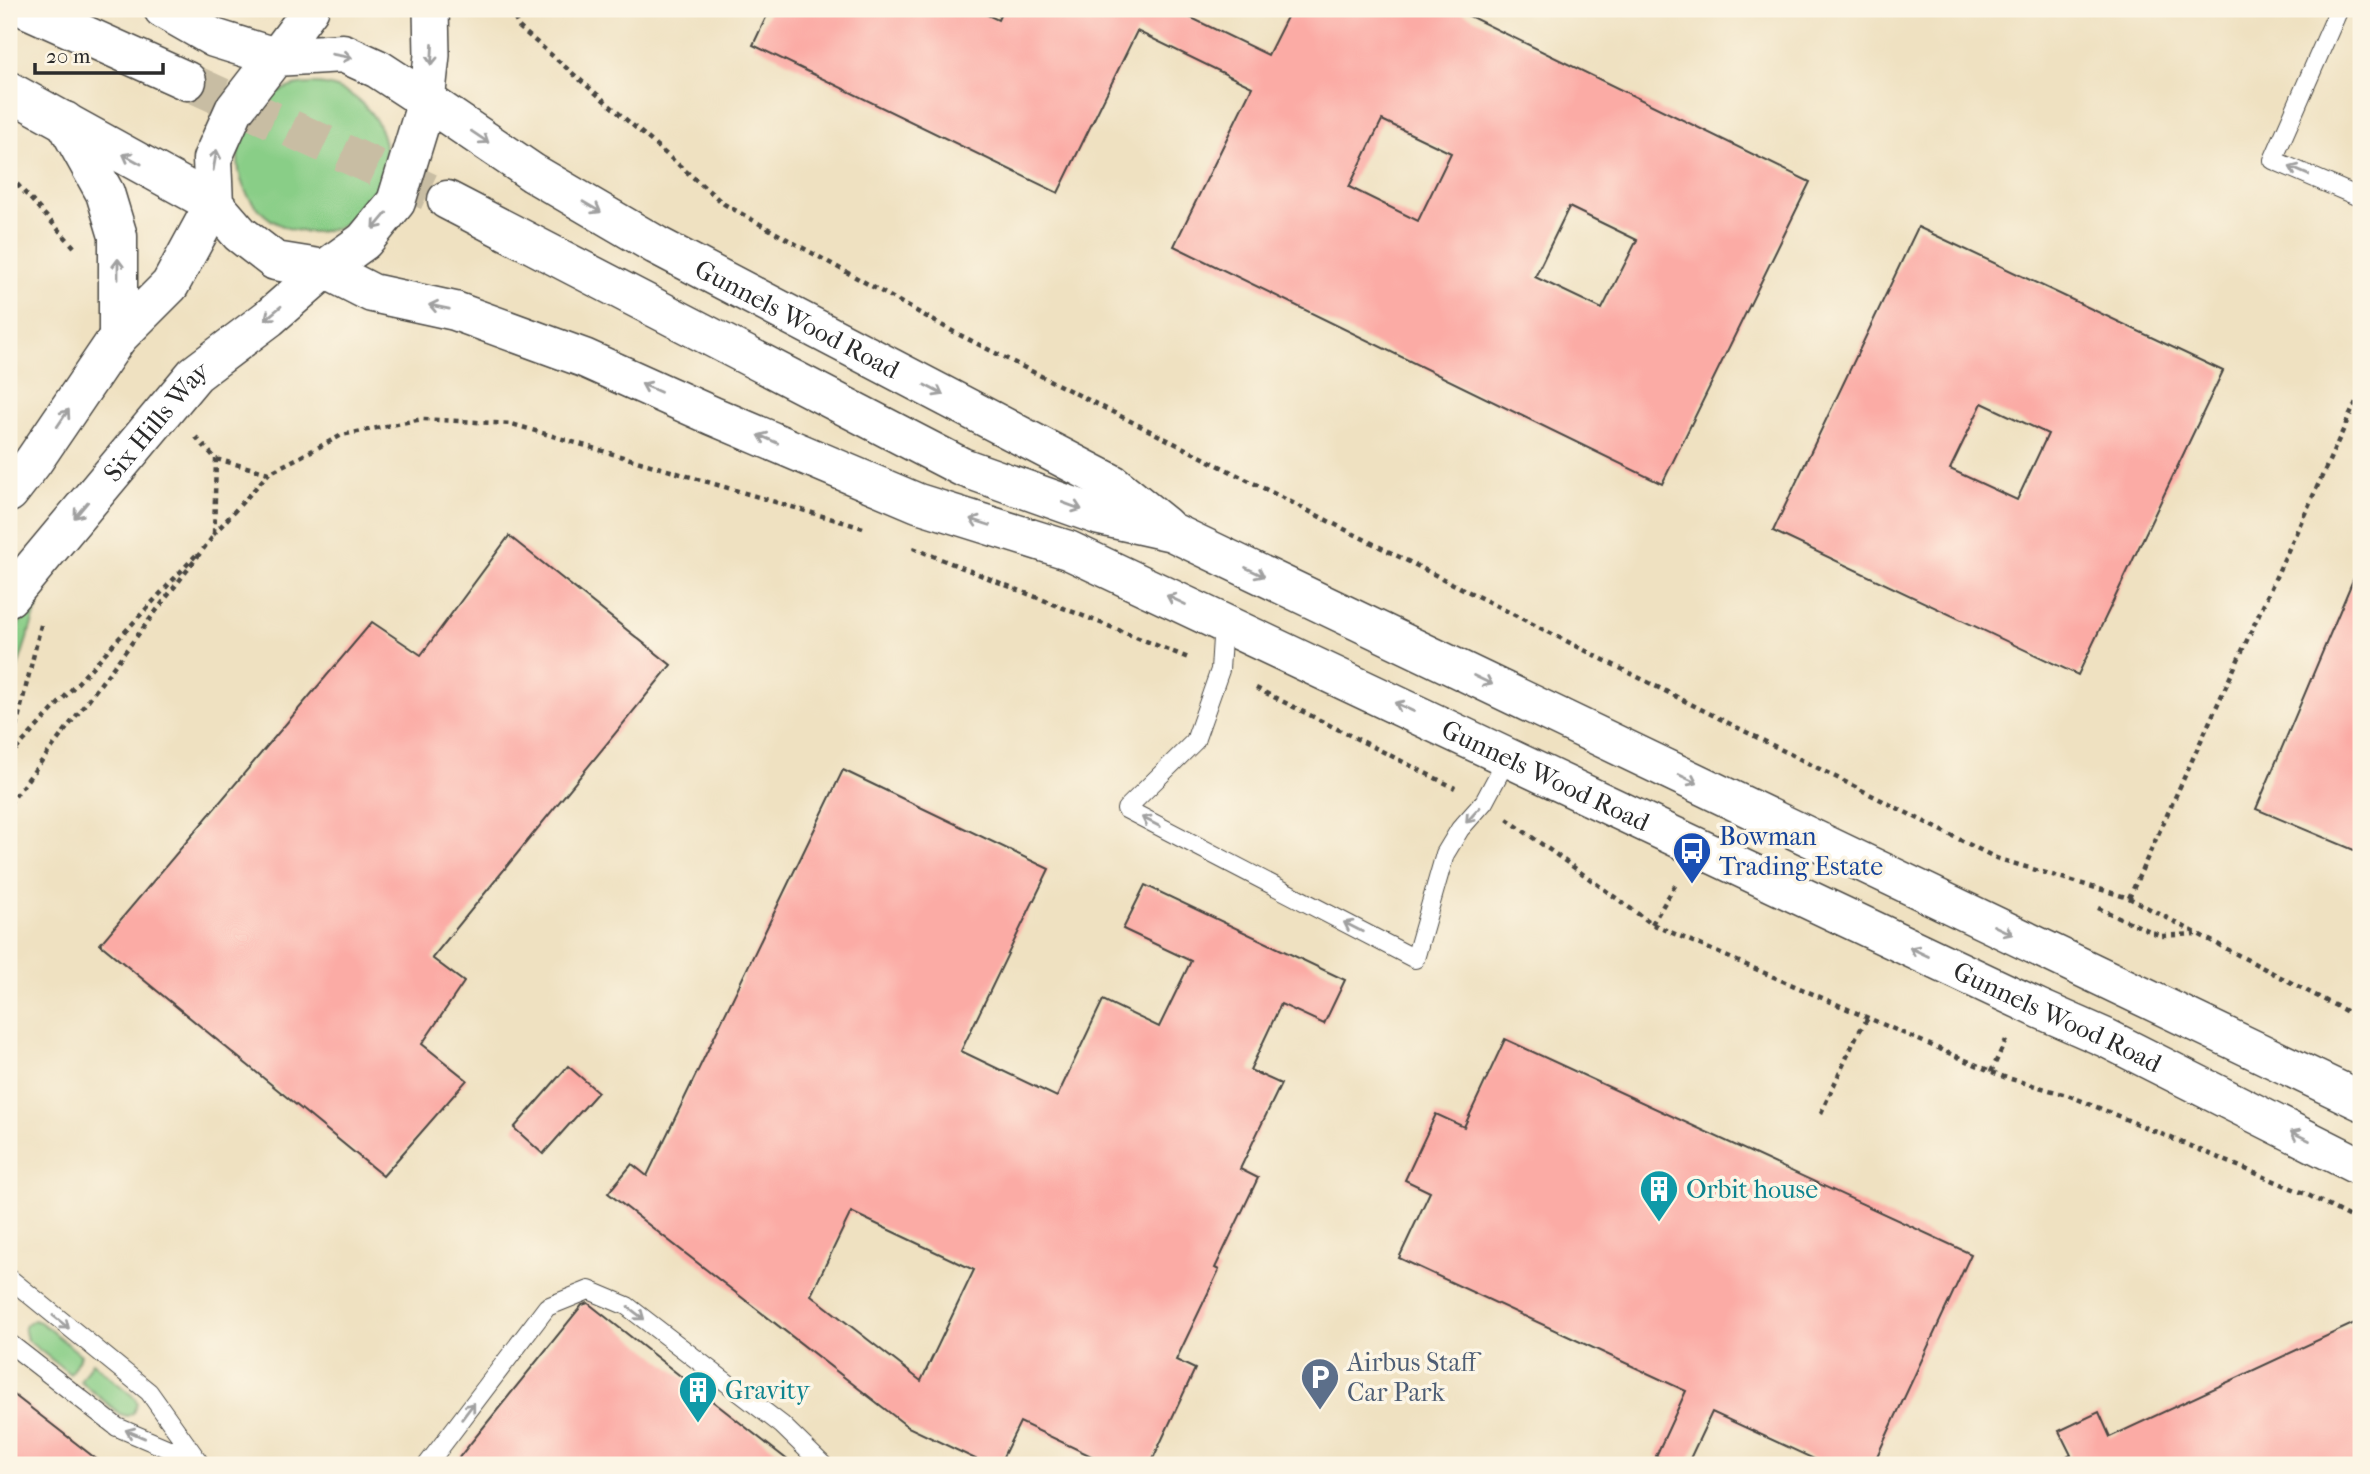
<svg xmlns="http://www.w3.org/2000/svg" width="2370" height="1474" viewBox="0 0 2370 1474" font-family="'IM FELL French Canon',serif">
  <style>
    .green { fill: #89ce87; stroke: #5a7c59; stroke-width: 2 }
    .building { fill: #fbaba5; fill-rule: evenodd }
    .lines { fill: none; stroke-linecap: round; stroke-linejoin: round }
    .primary-tunnel { stroke: #c8bda3; stroke-width: 38; stroke-dasharray: 38 19; stroke-linecap: butt }
    .lane-casing { stroke: #484642; stroke-width: 20 }
    .street-casing { stroke: #484642; stroke-width: 38 }
    .primary-casing { stroke: #484642; stroke-width: 41 }
    .path { stroke: #484642; stroke-width: 4.5; stroke-dasharray: 5 5; stroke-linecap: butt }
    .lane { stroke: #fff; stroke-width: 18 }
    .street { stroke: #fff; stroke-width: 35 }
    .primary { stroke: #fff; stroke-width: 38 }
    .oneway { stroke: #a0a0a0 }
    .labels { text-anchor: middle; stroke-width: 7; stroke-linejoin: round; paint-order: stroke }
    .street-label { font-size: 26px; fill: #2b2b2b; stroke: #fcf5e5 }
    .transit-label { font-size: 26px; fill: #164399; stroke: #fcf5e5; text-anchor: start }
    .culture-label { font-size: 26px; fill: #0d838f; stroke: #fcf5e5; text-anchor: start }
    .service-label { font-size: 26px; fill: #4e5e75; stroke: #fcf5e5; text-anchor: start }
  </style>
  <rect width="100%" height="100%" fill="#fcf5e5"/>
  <filter id="ink" filterUnits="userSpaceOnUse"><feTurbulence type="fractalNoise" baseFrequency=".0143" numOctaves="2"/><feDisplacementMap in="SourceGraphic" scale="14" xChannelSelector="R" yChannelSelector="G"/><feConvolveMatrix kernelMatrix="1 2 1 2 8 2 1 2 1" color-interpolation-filters="sRGB"/></filter>
  <filter id="wash" filterUnits="userSpaceOnUse"><feTurbulence type="fractalNoise" baseFrequency=".00686" numOctaves="4" result="noise"/><feDisplacementMap in="SourceGraphic" scale="28" xChannelSelector="R" yChannelSelector="G"/><feGaussianBlur stdDeviation="1.57" result="paint"/><feColorMatrix in="noise" values="0 0 0 0 0 0 0 0 0 0 0 0 0 0 0 0 0 1.4 0 .05"/><feComposite in="paint" operator="in"/></filter>
  <g filter="url(#wash)">
    <rect width="100%" height="100%" fill="#efe1c1"/>
    <g class="green">
      <circle cx="312" cy="158" r="74"/>
      <path d="M 39,593 L 40,599 L 9,694 L 9,640 Z"/>
      <path d="M 33,1320 L 40,1322 L 81,1355 L 70,1374 L 27,1340 L 24,1327 Z"/>
      <path d="M 92,1362 L 135,1398 L 137,1403 L 133,1413 L 127,1416 L 120,1414 L 80,1381 Z"/>
    </g>
    <g id="blocks">
      <g class="building">
        <path d="M 770,9 L 975,9 L 998,20 L 1003,9 L 1173,9 L 1268,55 L 1291,9 L 1455,9 L 1810,182 L 1662,484 L 1174,246 L 1252,87 L 1137,31 L 1058,193 L 753,45 ZM 1382,120 L 1451,153 L 1418,221 L 1349,187 ZM 1569,207 L 1637,240 L 1602,309 L 1535,277 Z"/>
        <path d="M 1918,227 L 2223,371 L 2078,675 L 1773,531 ZM 1982,403 L 2048,434 L 2017,500 L 1950,469 Z"/>
        <path d="M 509,536 L 671,665 L 432,958 L 464,982 L 422,1044 L 467,1080 L 383,1176 L 100,944 L 372,622 L 421,655 Z"/>
        <path d="M 2361,561 L 2361,853 L 2256,809 Z"/>
        <path d="M 843,770 L 1049,869 L 961,1051 L 1057,1097 L 1103,1000 L 1159,1027 L 1191,961 L 1123,929 L 1145,885 L 1345,980 L 1324,1024 L 1281,1004 L 1250,1070 L 1281,1084 L 1240,1169 L 1258,1178 L 1215,1268 L 1219,1270 L 1176,1360 L 1195,1369 L 1150,1465 L 1110,1465 L 1020,1422 L 999,1465 L 988,1465 L 908,1427 L 608,1193 L 632,1164 L 647,1176 ZM 851,1212 L 974,1270 L 921,1381 L 811,1295 Z"/>
        <path d="M 1505,1039 L 1971,1254 L 1873,1465 L 1827,1465 L 1712,1412 L 1687,1465 L 1676,1465 L 1656,1456 L 1686,1391 L 1399,1258 L 1430,1192 L 1405,1180 L 1436,1114 L 1464,1127 Z"/>
        <path d="M 568,1066 L 598,1092 L 543,1154 L 514,1128 Z"/>
        <path d="M 588,1303 L 688,1382 L 794,1465 L 453,1465 L 582,1305 Z"/>
        <path d="M 2361,1320 L 2361,1465 L 2049,1465 L 2071,1455 L 2059,1431 L 2099,1412 L 2110,1437 Z"/>
        <path d="M 9,1391 L 104,1465 L 9,1465 Z"/>
      </g>
    </g>
  </g>
  <g filter="url(#ink)">
    <use href="#blocks" fill-opacity="0" stroke="#484642" stroke-width="2"/>
    <g class="lines">
      <path class="primary-tunnel" d="M 187,81 L 447,200"/>
      <g class="lane-casing">
        <g id="lane">
          <path d="M 2339,9 L 2273,160 L 2361,198"/>
          <path d="M 1223,622 L 1220,670 L 1195,741 L 1126,809 L 1415,959 L 1445,854 L 1460,829 L 1484,802 L 1508,757"/>
          <path d="M 9,1278 L 149,1392 L 201,1465"/>
          <path d="M 9,1343 L 117,1427 L 197,1461"/>
          <path d="M 427,1465 L 547,1307 L 589,1290 L 627,1306 L 782,1425 L 823,1465"/>
        </g>
      </g>
      <g class="street-casing">
        <g id="street">
          <path d="M 275,57 L 311,9"/>
          <path d="M 427,101 L 432,55 L 431,9"/>
        </g>
      </g>
      <g class="primary-casing">
        <g id="primary">
          <path d="M 27,9 L 187,81"/>
          <path d="M 163,9 L 214,38 L 275,57 L 343,53 L 378,69 L 427,101 L 396,202 L 364,241 L 325,269 L 275,261 L 240,234 L 214,204 L 212,159 L 234,110 L 275,57"/>
          <path d="M 9,91 L 214,204 L 170,285 L 118,337 L 33,462 L 9,493"/>
          <path id="s1" d="M 427,101 L 533,173 L 656,245 L 1113,484 L 1165,526"/>
          <path d="M 65,121 L 105,193 L 118,236 L 118,337"/>
          <path d="M 447,200 L 962,467 L 1100,516 L 1172,532 L 2361,1101"/>
          <path id="s2" d="M 9,597 L 195,374 L 269,318 L 325,269 L 372,293 L 455,311 L 584,358 L 713,416 L 918,503 L 1068,550 L 2040,1009 L 2106,1038 L 2361,1167"/>
        </g>
      </g>
      <g class="path">
        <path d="M 510,9 L 519,27 L 724,204 L 954,332 L 1996,858 L 2129,898 L 2361,1019"/>
        <path d="M 9,178 L 17,184 L 75,248"/>
        <path d="M 196,437 L 216,459 L 269,473 L 342,435 L 422,419 L 512,424 L 863,528"/>
        <path d="M 213,535 L 269,473"/>
        <path d="M 913,548 L 1191,659"/>
        <path d="M 1256,688 L 1455,788"/>
        <path d="M 9,756 L 41,625"/>
        <path d="M 9,757 L 196,555"/>
        <path d="M 9,804 L 214,535 L 216,459"/>
        <path d="M 1507,819 L 1652,924 L 2004,1077 L 2070,1096 L 2308,1195 L 2361,1223"/>
        <path d="M 2129,898 L 2361,391"/>
        <path d="M 2098,908 L 2161,936 L 2196,934"/>
        <path d="M 1652,924 L 1676,884"/>
        <path d="M 1991,1072 L 2007,1038"/>
        <path d="M 1821,1113 L 1857,1035 L 1868,1018"/>
      </g>
      <use href="#lane" class="lane"/>
      <use href="#street" class="street"/>
      <use href="#primary" class="primary"/>
    </g>
    <defs><path id="oneway-shaft" d="M-6 0H5M1.5-3L5.5 0L1.5 3" fill="none" stroke-width="1.6" stroke-linecap="round" stroke-linejoin="round" transform="scale(1.75)"/></defs>
    <g class="oneway">
      <use href="#oneway-shaft" transform="translate(432 55) rotate(93)"/>
      <use href="#oneway-shaft" transform="translate(342 56) rotate(10)"/>
      <use href="#oneway-shaft" transform="translate(480 137) rotate(34)"/>
      <use href="#oneway-shaft" transform="translate(132 159) rotate(-151)"/>
      <use href="#oneway-shaft" transform="translate(215 160) rotate(-80)"/>
      <use href="#oneway-shaft" transform="translate(2299 171) rotate(-157)"/>
      <use href="#oneway-shaft" transform="translate(592 207) rotate(30)"/>
      <use href="#oneway-shaft" transform="translate(380 221) rotate(130)"/>
      <use href="#oneway-shaft" transform="translate(118 269) rotate(-90)"/>
      <use href="#oneway-shaft" transform="translate(439 307) rotate(-168)"/>
      <use href="#oneway-shaft" transform="translate(273 313) rotate(140)"/>
      <use href="#oneway-shaft" transform="translate(651 388) rotate(-156)"/>
      <use href="#oneway-shaft" transform="translate(934 390) rotate(28)"/>
      <use href="#oneway-shaft" transform="translate(63 418) rotate(-56)"/>
      <use href="#oneway-shaft" transform="translate(768 439) rotate(-157)"/>
      <use href="#oneway-shaft" transform="translate(1072 506) rotate(20)"/>
      <use href="#oneway-shaft" transform="translate(81 510) rotate(130)"/>
      <use href="#oneway-shaft" transform="translate(980 522) rotate(-162)"/>
      <use href="#oneway-shaft" transform="translate(1255 572) rotate(26)"/>
      <use href="#oneway-shaft" transform="translate(1176 600) rotate(-155)"/>
      <use href="#oneway-shaft" transform="translate(1483 680) rotate(26)"/>
      <use href="#oneway-shaft" transform="translate(1404 707) rotate(-155)"/>
      <use href="#oneway-shaft" transform="translate(1688 779) rotate(26)"/>
      <use href="#oneway-shaft" transform="translate(1473 815) rotate(132)"/>
      <use href="#oneway-shaft" transform="translate(1151 822) rotate(-153)"/>
      <use href="#oneway-shaft" transform="translate(1353 927) rotate(-153)"/>
      <use href="#oneway-shaft" transform="translate(2003 930) rotate(25)"/>
      <use href="#oneway-shaft" transform="translate(1919 952) rotate(-155)"/>
      <use href="#oneway-shaft" transform="translate(2300 1136) rotate(-154)"/>
      <use href="#oneway-shaft" transform="translate(636 1313) rotate(37)"/>
      <use href="#oneway-shaft" transform="translate(61 1322) rotate(39)"/>
      <use href="#oneway-shaft" transform="translate(468 1411) rotate(-53)"/>
      <use href="#oneway-shaft" transform="translate(135 1434) rotate(-157)"/>
    </g>
  </g>
  <defs>
    <g id="bus-pin" transform="scale(2.0125)"><path d="M0 17L-7.5 6A9.5 9.5 0 1 1 7.5 6Z" fill="#1a4fb4" stroke="#fcf5e5"/><path d="M-5-6H5V4H4V6H2V4H-2V6H-4V4H-5ZM-3.5-4V0h7V-4ZM-3.5 1.2v1.5H-2V1.2ZM2 1.2v1.5H3.5V1.2Z" fill="#fff"/></g>
    <g id="building-pin" transform="scale(2.0125)"><path d="M0 17L-7.5 6A9.5 9.5 0 1 1 7.5 6Z" fill="#0f9aa8" stroke="#fcf5e5"/><path d="M-4-6H4V6H1V3H-1V6H-4ZM-2.5-4.3h1.7v1.8h-1.7ZM.8-4.3h1.7v1.8H.8ZM-2.5-1h1.7V.8h-1.7ZM.8-1h1.7V.8H.8Z" fill="#fff"/></g>
    <g id="parking-pin" transform="scale(2.0125)"><path d="M0 17L-7.5 6A9.5 9.5 0 1 1 7.5 6Z" fill="#5c6f8a" stroke="#fcf5e5"/><path d="M-3.5-5.5H1a3.5 3.5 0 0 1 0 7H-1V5.5H-3.5ZM-1-3.4V-.6H.8a1.4 1.4 0 0 0 0-2.8Z" fill="#fff"/></g>
  </defs>
  <g fill-rule="evenodd">
    <use href="#bus-pin" x="1692" y="851"/>
    <use href="#building-pin" x="1659" y="1189"/>
    <use href="#parking-pin" x="1320" y="1377"/>
    <use href="#building-pin" x="698" y="1390"/>
  </g>
  <g class="labels">
    <g class="street-label">
      <text dy="9" stroke="none"><textPath href="#s1" startOffset="430">Gunnels Wood Road</textPath></text>
      <text dy="9" stroke="none"><textPath href="#s2" startOffset="229">Six Hills Way</textPath></text>
      <text dy="9" stroke="none"><textPath href="#s2" startOffset="1782">Gunnels Wood Road</textPath></text>
      <text dy="9" stroke="none"><textPath href="#s2" startOffset="2348">Gunnels Wood Road</textPath></text>
    </g>
    <g class="transit-label">
      <text x="1719" y="845">Bowman<tspan x="1719" dy="30">Trading Estate</tspan></text>
    </g>
    <g class="culture-label">
      <text x="1686" y="1198">Orbit house</text>
      <text x="725" y="1399">Gravity</text>
    </g>
    <g class="service-label">
      <text x="1347" y="1371">Airbus Staff<tspan x="1347" dy="30">Car Park</tspan></text>
    </g>
  </g>
  <rect width="2370" height="1474" fill="none" stroke="#fcf5e5" stroke-width="35"/>
  <path d="M35 63v10h128v-10" fill="none" stroke="#2b2b2b" stroke-width="3.5"/>
  <text x="46" y="63" font-size="21" fill="#2b2b2b" stroke="#fcf5e5" stroke-width="5" paint-order="stroke">20 m</text>
</svg>
